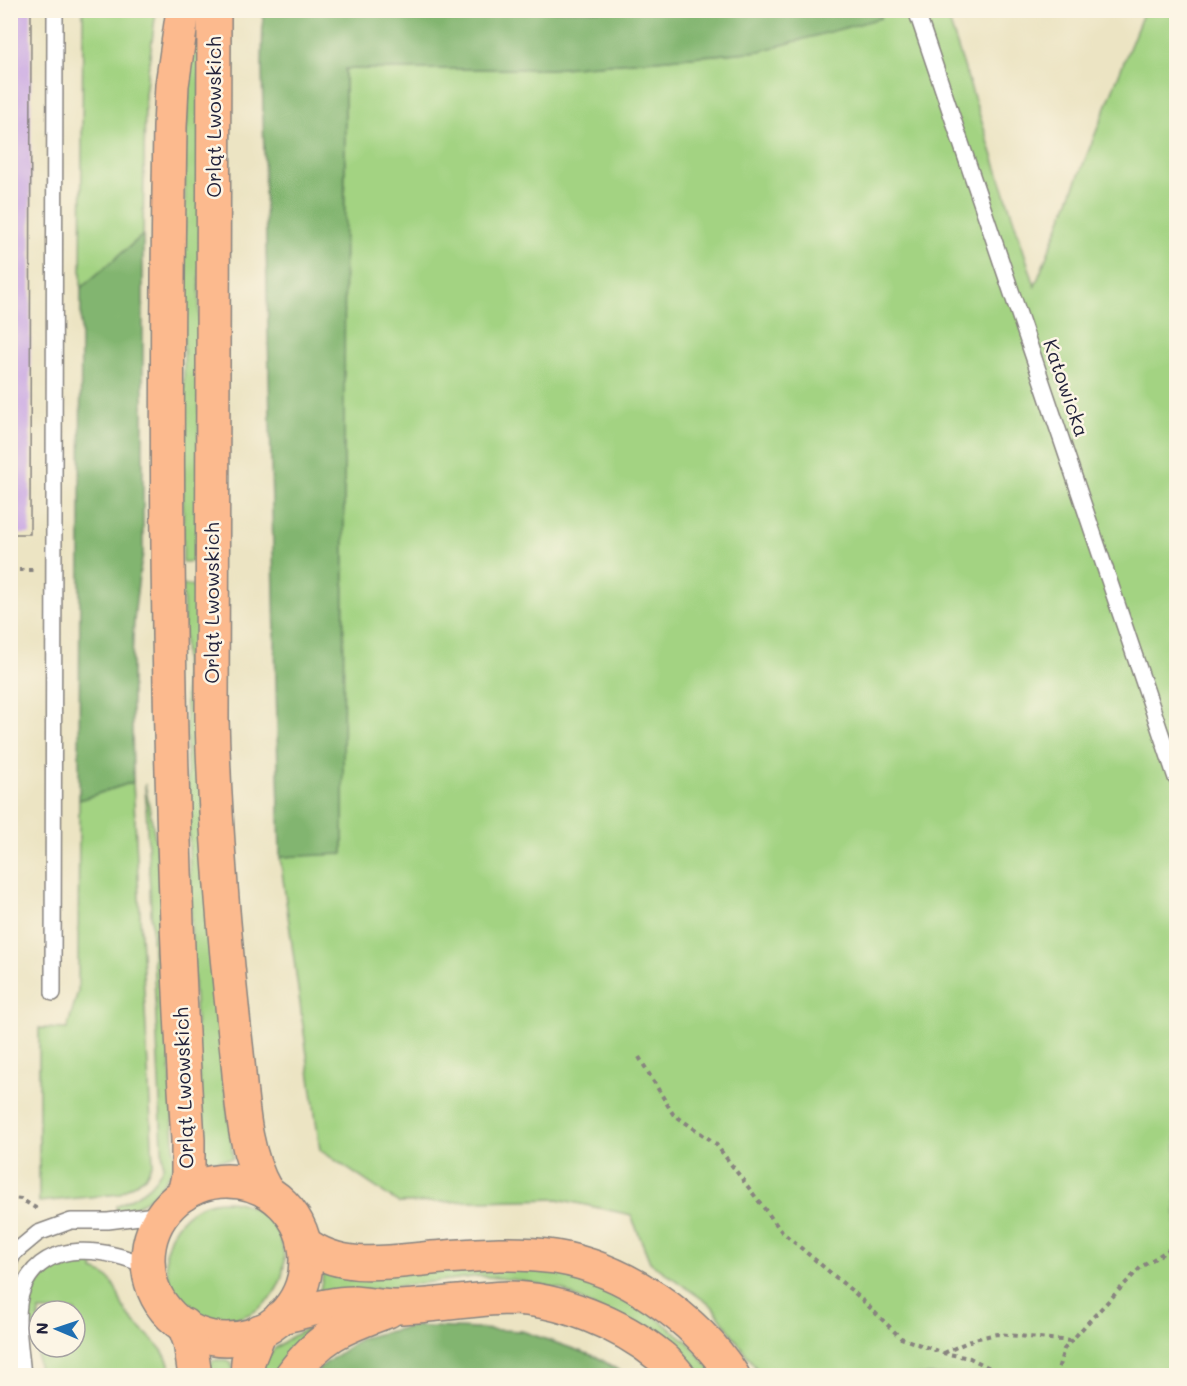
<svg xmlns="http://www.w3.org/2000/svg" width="1187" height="1386" viewBox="0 0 1187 1386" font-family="Mali,sans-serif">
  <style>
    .green { fill: #a3d382; stroke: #627a5e; stroke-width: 1.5; fill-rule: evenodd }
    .forest { fill: #82b570; stroke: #526c56; stroke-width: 1.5 }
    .building { fill: #c9a7e3 }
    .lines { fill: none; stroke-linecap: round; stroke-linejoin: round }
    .lane-casing { stroke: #87837f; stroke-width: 18 }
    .primary-casing { stroke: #87837f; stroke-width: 36 }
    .highway-casing { stroke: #87837f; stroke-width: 36 }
    .path { stroke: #87837f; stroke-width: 4; stroke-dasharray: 4.5 4.5; stroke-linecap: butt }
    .lane { stroke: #fff; stroke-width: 15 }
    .primary { stroke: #fcba8e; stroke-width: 33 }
    .highway { stroke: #fcba8e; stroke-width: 33 }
    .labels { text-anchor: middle; stroke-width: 5; stroke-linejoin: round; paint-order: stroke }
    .street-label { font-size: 20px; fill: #22223b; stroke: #fcf5e5 }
  </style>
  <rect width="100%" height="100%" fill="#fcf5e5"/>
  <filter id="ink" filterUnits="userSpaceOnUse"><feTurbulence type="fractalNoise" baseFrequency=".0167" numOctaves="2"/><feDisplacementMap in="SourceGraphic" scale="12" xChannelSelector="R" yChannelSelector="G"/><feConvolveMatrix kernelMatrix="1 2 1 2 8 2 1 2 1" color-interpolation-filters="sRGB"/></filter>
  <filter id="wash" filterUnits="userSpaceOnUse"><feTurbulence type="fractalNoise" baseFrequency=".008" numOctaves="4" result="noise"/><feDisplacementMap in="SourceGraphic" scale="24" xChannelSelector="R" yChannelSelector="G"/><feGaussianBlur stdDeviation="1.35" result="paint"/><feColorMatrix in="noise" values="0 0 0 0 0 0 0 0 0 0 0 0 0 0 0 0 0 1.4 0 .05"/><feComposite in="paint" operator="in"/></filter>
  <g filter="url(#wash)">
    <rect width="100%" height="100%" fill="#ece4c3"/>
    <g class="green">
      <path d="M 201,10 L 198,561 L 183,562 L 185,161 L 190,53 Z"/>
      <path d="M 83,11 L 156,11 L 145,94 L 143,235 L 81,288 Z"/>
      <path d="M 879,11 L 946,11 L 1035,286 L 1144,11 L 1176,11 L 1176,1375 L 761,1375 L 712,1306 L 650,1262 L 631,1215 L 558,1199 L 399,1203 L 320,1150 L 280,857 L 343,853 L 345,69 L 550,69 L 760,51 L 881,17 Z"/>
      <path d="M 183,585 L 198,586 L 216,1003 L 233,1158 L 231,1159 L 206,1161 L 203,1158 L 191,927 Z"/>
      <path d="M 133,782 L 153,1162 L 145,1177 L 119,1194 L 39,1202 L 39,1028 L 67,1029 L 78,991 L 79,800 Z"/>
      <path d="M 145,784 L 161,871 L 175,1164 C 162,1190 146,1206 117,1213 L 116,1206 C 137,1196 154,1188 163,1166 Z"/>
      <circle cx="225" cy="1260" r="59"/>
      <path d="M 94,1263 L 93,1270 C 97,1272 103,1273 106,1276 C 119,1286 119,1305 129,1316 C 147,1338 167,1345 172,1375 L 39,1375 L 37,1351 L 31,1331 L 28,1311 L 35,1288 L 46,1274 L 68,1264 ZM 39,1311 L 75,1311 L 75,1347 L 39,1347 Z"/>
      <path d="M 480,1267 L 563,1272 L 632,1299 L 688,1342 L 715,1375 L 698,1375 L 681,1356 L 561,1289 L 517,1280 L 480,1276 L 319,1296 L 324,1270 Z"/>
      <path d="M 319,1324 L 276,1375 L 261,1376 C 262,1370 264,1362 267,1357 C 276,1344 304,1329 319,1324 Z"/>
      <path d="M 213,1360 L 227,1360 L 232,1363 L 233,1375 L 211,1375 L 210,1365 Z"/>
    </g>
    <g class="forest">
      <path d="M 263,11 L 879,10 L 881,18 L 760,51 L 550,69 L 345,69 L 343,854 L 280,857 L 262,68 Z"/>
      <path d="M 143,235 L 143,554 C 128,628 132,706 133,782 L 79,800 L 81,288 Z"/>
      <path d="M 412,1326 L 522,1331 L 597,1357 L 626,1375 L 315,1376 L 319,1368 L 361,1338 Z"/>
    </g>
    <g id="blocks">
      <path class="building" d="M 10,10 L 31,10 L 30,534 L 15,534 L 10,530 Z"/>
    </g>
  </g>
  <g filter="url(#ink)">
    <use href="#blocks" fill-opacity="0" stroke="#87837f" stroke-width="1.5"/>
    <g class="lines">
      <g class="lane-casing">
        <g id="lane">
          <path d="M 916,10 L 1176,778"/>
          <path d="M 53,993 L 55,10"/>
          <path d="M 10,1261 L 14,1253 L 38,1233 L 71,1221 L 108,1221 L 163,1214"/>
          <path d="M 23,1376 C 21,1349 13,1313 23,1288 C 45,1236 109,1249 149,1267"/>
        </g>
      </g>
      <g class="primary-casing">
        <g id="primary">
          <path d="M 183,10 L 172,85 L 170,127 C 164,465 167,803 188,1140 L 188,1176 L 184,1194"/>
          <path d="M 214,10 L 212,719 C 215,828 224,936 236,1044 C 242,1093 241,1147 266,1191"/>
          <circle cx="227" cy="1260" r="79"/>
          <path d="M 184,1325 L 190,1342 L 195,1376"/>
          <path d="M 247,1376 L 248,1361 L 260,1331"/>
        </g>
      </g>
      <g class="highway-casing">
        <g id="highway">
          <path d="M 304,1243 C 341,1272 389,1262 432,1258 C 473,1255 514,1251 555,1257 C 624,1268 696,1318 733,1376"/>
          <path d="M 281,1317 C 304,1312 329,1303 353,1303 C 368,1304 383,1307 398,1307 C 435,1306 471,1299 508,1298 C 559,1298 621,1324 660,1356 C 667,1361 673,1369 679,1376"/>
          <path d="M 291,1376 C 319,1336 343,1327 388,1311"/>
        </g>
      </g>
      <g class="path">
        <path d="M 10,570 L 34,570"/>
        <path d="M 639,1057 L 673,1114 L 715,1143 L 782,1232 L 857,1295 L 901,1338 L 943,1353 L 970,1358 L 1006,1376"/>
        <path d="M 10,1195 L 11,1198 L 21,1199 L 39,1210"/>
        <path d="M 944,1353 L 974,1339 L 997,1334 L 1071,1341"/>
        <path d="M 1056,1376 L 1064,1349 L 1093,1317 L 1141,1267 L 1176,1245"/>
      </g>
      <use href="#lane" class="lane"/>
      <use href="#primary" class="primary"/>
      <use href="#highway" class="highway"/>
    </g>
  </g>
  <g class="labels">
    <g class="street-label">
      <text transform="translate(214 117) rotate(-90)" y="7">Orląt Lwowskich</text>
      <text transform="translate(1066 388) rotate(71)" y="7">Katowicka</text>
      <text transform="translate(212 603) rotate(-90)" y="7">Orląt Lwowskich</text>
      <text transform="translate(184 1088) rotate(-92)" y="7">Orląt Lwowskich</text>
    </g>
  </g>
  <rect width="1187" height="1386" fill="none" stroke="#fcf5e5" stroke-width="36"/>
  <g transform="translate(57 1329) rotate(272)"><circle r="28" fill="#fcf5e5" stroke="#a5a1a1" stroke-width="1.5"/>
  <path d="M0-4.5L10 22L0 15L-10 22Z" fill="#1f6fb2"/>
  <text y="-9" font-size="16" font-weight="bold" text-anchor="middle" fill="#22223b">N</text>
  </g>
</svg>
